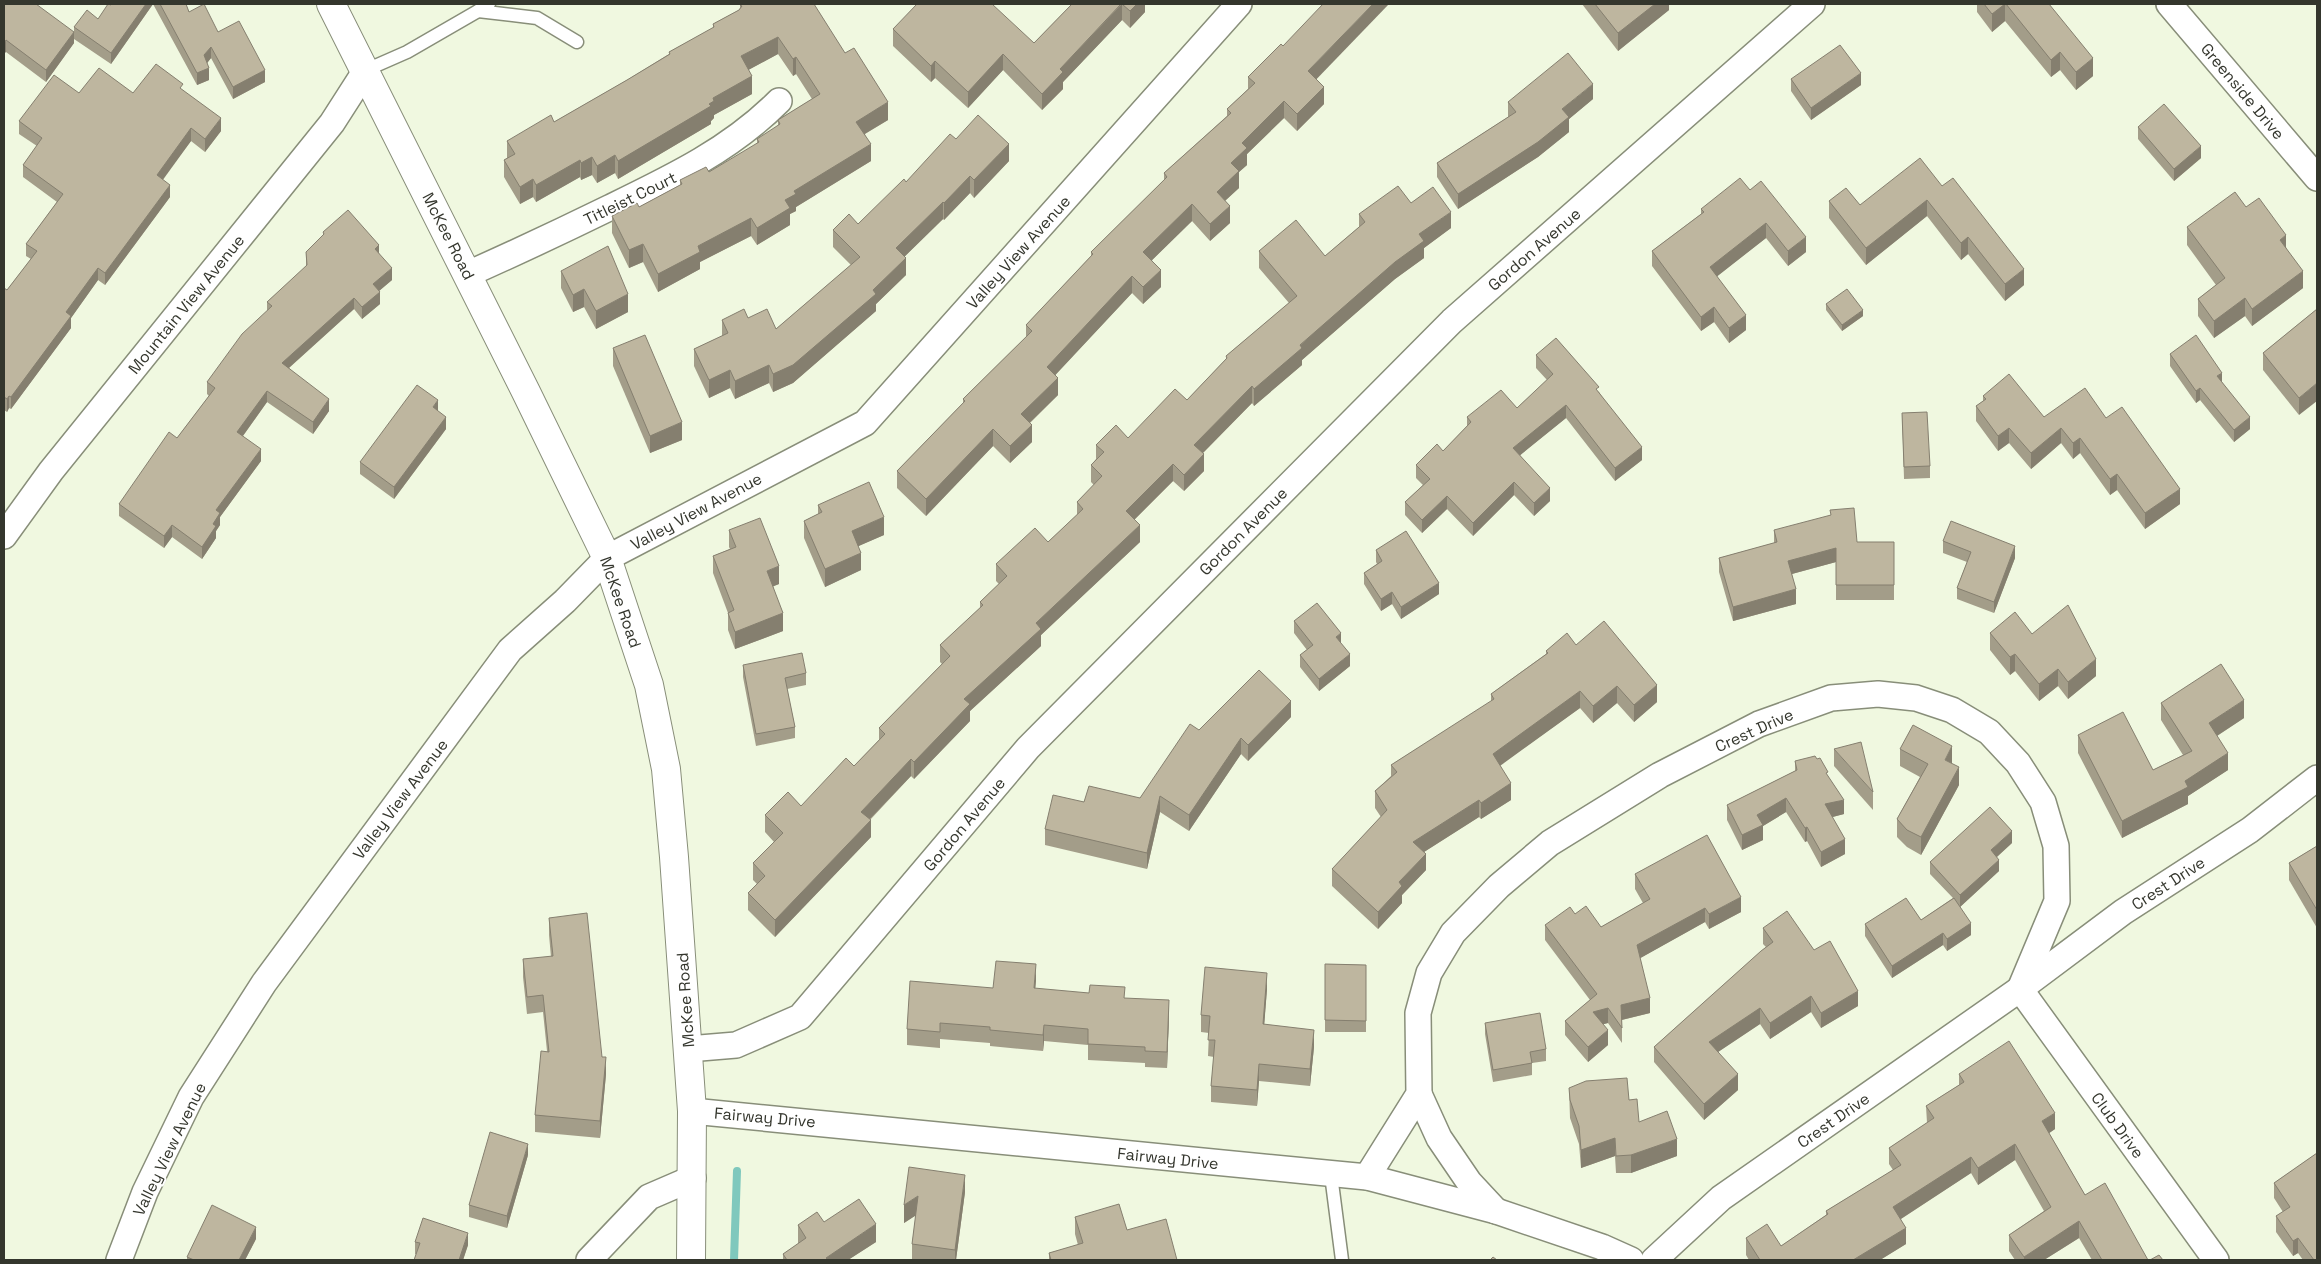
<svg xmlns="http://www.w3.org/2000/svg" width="2321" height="1264" viewBox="0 0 2321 1264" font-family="'Space Grotesk',sans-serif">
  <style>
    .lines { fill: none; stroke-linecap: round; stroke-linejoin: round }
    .stream { stroke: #7fc8bd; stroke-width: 8 }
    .service-casing { stroke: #888e79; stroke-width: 15 }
    .minor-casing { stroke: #888e79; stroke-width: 28 }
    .tertiary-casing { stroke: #888e79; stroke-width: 30 }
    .service { stroke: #fff; stroke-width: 12 }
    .minor { stroke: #fff; stroke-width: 25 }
    .tertiary { stroke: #fff; stroke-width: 28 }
    .wall { fill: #a39d89 }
    .shaded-wall { fill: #857f6f }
    .building { fill: #beb69f; stroke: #857f6f }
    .labels { text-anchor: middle; stroke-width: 4; stroke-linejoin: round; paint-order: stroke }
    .street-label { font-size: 16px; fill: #34362d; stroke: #fff }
  </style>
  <rect width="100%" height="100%" fill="#f0f8e0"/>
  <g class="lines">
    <path class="stream" d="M 734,1260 L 737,1171"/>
    <g class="service-casing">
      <g id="service">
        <path d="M 489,4 L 478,11 L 537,18 L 577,42"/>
        <path d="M 366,70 L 407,52 L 478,11"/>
        <path d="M 1331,1175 L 1342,1260"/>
      </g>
    </g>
    <g class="minor-casing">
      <g id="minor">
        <path d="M 2169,4 L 2317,178"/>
        <path d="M 468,274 C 515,253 562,231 609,208 C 671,178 730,150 779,101"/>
        <path d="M 4,536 L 51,471 L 332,123 L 366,70"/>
        <path d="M 688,1049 L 736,1045 L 800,1017 L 1028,748 L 1452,321 L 1812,4"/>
        <path d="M 1419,1094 L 1439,1138 L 1469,1182 L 1496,1211"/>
        <path d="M 692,1111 L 1367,1177 L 1496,1211 L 1602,1247 L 1631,1260"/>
        <path d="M 1367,1177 L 1419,1094 L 1418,1013 L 1429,973 L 1453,933 L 1499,886 L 1550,843 L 1660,775 L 1759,724 L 1831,698 L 1878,694 L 1916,698 L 1952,710 L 1989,732 L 2018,763 L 2043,802 L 2056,846 L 2057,901 L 2020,989 L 2216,1260"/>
        <path d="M 119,1260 L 145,1192 L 191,1097 L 264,983 L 510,650 L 565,601 L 607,558 L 865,423 L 1239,4"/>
        <path d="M 589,1260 L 649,1197 L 693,1178"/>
        <path d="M 1654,1260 L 1721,1198 L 2020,989 L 2123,912 L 2250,830 L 2317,778"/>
      </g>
    </g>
    <g class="tertiary-casing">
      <path id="tertiary" d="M 331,4 L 526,392 L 607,558 L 649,685 L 666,769 L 674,857 L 692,1111 L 691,1260"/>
    </g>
    <use href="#service" class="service"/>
    <use href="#minor" class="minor"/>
    <use href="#tertiary" class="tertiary"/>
  </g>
  <g class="wall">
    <path d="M 4,4 L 74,32 L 74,27 L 98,19 L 112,4 L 153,4 L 111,64 L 74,39 L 74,43 L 46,82 L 6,52 Z"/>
    <path d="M 153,4 L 186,4 L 189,12 L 218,32 L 265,82 L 233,99 L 211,58 L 207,63 L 209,80 L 197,85 Z"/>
    <path d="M 1072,4 L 1145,4 L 1145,12 L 1130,28 L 1122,20 L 1063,82 L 1063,89 L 1042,110 L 1003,70 L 968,108 L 935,78 L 931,82 L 893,46 L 893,29 L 1034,43 Z"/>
    <path d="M 1582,4 L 1669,4 L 1669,10 L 1618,51 Z"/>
    <path d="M 1977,4 L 2049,4 L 2093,76 L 2076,90 L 2060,70 L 2051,77 L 2005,21 L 1992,32 L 1977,12 Z"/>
    <path d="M 740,5 L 845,53 L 888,120 L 865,134 L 871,161 L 796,207 L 796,211 L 790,214 L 790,225 L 757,245 L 751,236 L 700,262 L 700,269 L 658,292 L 643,262 L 629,268 L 612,233 L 612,216 L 639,207 L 680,185 L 680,180 L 709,172 L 757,144 L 757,139 L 778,126 L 778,120 L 812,99 L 796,74 L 793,76 L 778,54 L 748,70 L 752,94 L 714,115 L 714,118 L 711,121 L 711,124 L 618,179 L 615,173 L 597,183 L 592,175 L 581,180 L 580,177 L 536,202 L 533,197 L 520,204 L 504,177 L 504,160 L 507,158 L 507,141 L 554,122 L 627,80 L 669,54 L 669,52 L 713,28 L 713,24 L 739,10 L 740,8 Z"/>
    <path d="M 1248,77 L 1316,80 L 1324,104 L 1297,131 L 1284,118 L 1247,154 L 1247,165 L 1239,172 L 1239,188 L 1225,201 L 1230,223 L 1210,241 L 1192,221 L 1152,260 L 1161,287 L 1143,304 L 1132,293 L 1055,375 L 1058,395 L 1030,423 L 1032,442 L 1010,463 L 993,446 L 926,516 L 897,488 L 897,471 L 963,403 L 963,399 L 1026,337 L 1026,325 L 1091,256 L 1091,252 L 1164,180 L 1164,173 L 1227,116 L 1227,109 L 1248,89 Z"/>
    <path d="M 1791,79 L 1861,85 L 1811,120 L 1791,91 Z"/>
    <path d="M 183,90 L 221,131 L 205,152 L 191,141 L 162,179 L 170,197 L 105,285 L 98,280 L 71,318 L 71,328 L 11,409 L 9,408 L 7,412 L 4,410 L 4,288 L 7,290 L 31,259 L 26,256 L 26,244 L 57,202 L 23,177 L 23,165 L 37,146 L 19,134 L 19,121 L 79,93 L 133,93 Z"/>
    <path d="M 1593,99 L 1569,119 L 1569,132 L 1538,157 L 1458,209 L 1437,177 L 1437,163 L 1508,117 L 1508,102 Z"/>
    <path d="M 2138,127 L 2201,158 L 2174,181 L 2138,139 Z"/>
    <path d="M 956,139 L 1009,161 L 974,198 L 970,193 L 944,220 L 943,219 L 904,257 L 906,275 L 876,304 L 876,311 L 793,383 L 773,392 L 769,383 L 735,399 L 730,388 L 709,398 L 694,366 L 694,349 L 722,336 L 722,320 L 748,318 L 776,329 L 851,265 L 833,247 L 833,230 L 858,224 Z"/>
    <path d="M 1942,186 L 2024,285 L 2005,301 L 1968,254 L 1961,260 L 1927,216 L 1866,265 L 1829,218 L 1829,201 L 1860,205 Z"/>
    <path d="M 1750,190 L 1806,252 L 1788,266 L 1766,238 L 1717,276 L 1746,330 L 1729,343 L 1714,322 L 1701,331 L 1652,266 L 1652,251 L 1701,214 L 1701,209 Z"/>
    <path d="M 1411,203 L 1451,228 L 1424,248 L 1424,258 L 1395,279 L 1302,360 L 1302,365 L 1254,406 L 1252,403 L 1203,453 L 1204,471 L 1184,491 L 1173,481 L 1134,520 L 1140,542 L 1041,635 L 1041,646 L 970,711 L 970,721 L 914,779 L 911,776 L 870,820 L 871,837 L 775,937 L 748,910 L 748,893 L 757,884 L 753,880 L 753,863 L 774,842 L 765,832 L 765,815 L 801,806 L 854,766 L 879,740 L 879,728 L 942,664 L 940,662 L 940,645 L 980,608 L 980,602 L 999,584 L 996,581 L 996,564 L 1048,542 L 1077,515 L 1077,502 L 1094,485 L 1091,482 L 1091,465 L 1096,459 L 1096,445 L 1128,438 L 1187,400 L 1226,359 L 1226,356 L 1289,303 L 1259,268 L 1259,251 L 1325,256 L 1359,227 L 1359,214 Z"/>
    <path d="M 2246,207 L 2286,247 L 2303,288 L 2252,326 L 2245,316 L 2214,338 L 2198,316 L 2198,299 L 2216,285 L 2187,245 L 2187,227 Z"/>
    <path d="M 323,232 L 379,253 L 392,280 L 379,291 L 380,304 L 362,319 L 354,309 L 289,368 L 329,411 L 313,434 L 267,402 L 243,436 L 261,461 L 220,517 L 220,525 L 216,531 L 216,538 L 202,559 L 172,537 L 164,548 L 119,516 L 119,504 L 177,438 L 209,396 L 207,394 L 207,382 L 267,311 L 267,302 L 306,267 L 306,252 L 323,235 Z"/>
    <path d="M 561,271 L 628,312 L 596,329 L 584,307 L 573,312 L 561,288 Z"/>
    <path d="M 1826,304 L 1863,316 L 1842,331 L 1826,310 Z"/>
    <path d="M 2317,309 L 2299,415 L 2263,370 L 2263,353 Z"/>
    <path d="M 613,348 L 682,440 L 650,453 L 613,366 Z"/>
    <path d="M 2170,354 L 2222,382 L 2250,429 L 2234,442 L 2200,400 L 2196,403 L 2170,366 Z"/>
    <path d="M 1536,355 L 1599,392 L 1642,460 L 1615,481 L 1566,418 L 1520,455 L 1550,501 L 1534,516 L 1514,495 L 1473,536 L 1447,509 L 1422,533 L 1405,515 L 1405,502 L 1423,485 L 1416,478 L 1416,465 L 1443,451 L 1467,426 L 1467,417 L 1517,408 L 1547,380 L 1536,368 Z"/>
    <path d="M 1983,396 L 2044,417 L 2106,418 L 2180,504 L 2145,529 L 2117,490 L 2110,495 L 2080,453 L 2073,459 L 2061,443 L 2031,469 L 2009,443 L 1998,451 L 1976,421 L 1976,406 L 1983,401 Z"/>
    <path d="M 438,411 L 446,429 L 394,499 L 360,474 L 360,462 Z"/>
    <path d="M 1902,413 L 1930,466 L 1930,478 L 1904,479 Z"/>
    <path d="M 818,505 L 884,535 L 858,546 L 861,570 L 825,587 L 804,538 L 804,521 L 818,514 Z"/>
    <path d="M 729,530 L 779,584 L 773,586 L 783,631 L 735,649 L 728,630 L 728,613 L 713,573 L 713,556 L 730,549 L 729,547 Z"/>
    <path d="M 1774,530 L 1857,542 L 1894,542 L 1894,600 L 1836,600 L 1836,562 L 1792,574 L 1796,604 L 1733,621 L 1719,572 L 1719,558 L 1774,543 Z"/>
    <path d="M 1943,541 L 2015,558 L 1994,613 L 1957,599 L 1957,588 L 1967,562 L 1943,553 Z"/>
    <path d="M 1376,550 L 1439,594 L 1401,619 L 1392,604 L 1381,611 L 1364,584 L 1364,573 L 1377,564 L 1376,562 Z"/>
    <path d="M 1294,621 L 1350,666 L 1319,691 L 1300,667 L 1300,655 L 1307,650 L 1294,633 Z"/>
    <path d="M 1990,633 L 2032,634 L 2096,676 L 2068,699 L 2058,686 L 2039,701 L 2015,671 L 2010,675 L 1990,650 Z"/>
    <path d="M 1576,645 L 1657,702 L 1634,722 L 1617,703 L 1593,723 L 1580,708 L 1500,765 L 1511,800 L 1481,819 L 1479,817 L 1424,852 L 1426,870 L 1402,895 L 1402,903 L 1378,929 L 1332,886 L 1332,869 L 1381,817 L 1375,808 L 1375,791 L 1391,776 L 1391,765 L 1491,702 L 1491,694 L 1546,654 L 1546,651 Z"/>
    <path d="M 743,665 L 806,673 L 806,685 L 787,689 L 795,727 L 795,738 L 756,746 L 743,677 Z"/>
    <path d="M 2161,703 L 2244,718 L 2217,736 L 2228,770 L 2188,796 L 2188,804 L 2122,838 L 2078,753 L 2078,735 L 2153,770 L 2183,755 L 2161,720 Z"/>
    <path d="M 1291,717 L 1248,761 L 1241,754 L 1189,831 L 1160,812 L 1147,869 L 1045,845 L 1045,829 L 1084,802 L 1140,798 L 1199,730 Z"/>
    <path d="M 1834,749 L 1873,792 L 1873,810 L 1834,766 Z"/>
    <path d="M 1900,749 L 1952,764 L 1959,785 L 1921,855 L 1907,847 L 1897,837 L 1897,819 L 1920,777 L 1900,766 Z"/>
    <path d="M 1795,761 L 1828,776 L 1844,814 L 1832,817 L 1845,854 L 1821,867 L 1807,841 L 1805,842 L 1786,812 L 1763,826 L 1763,840 L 1742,850 L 1727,820 L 1727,805 L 1795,771 Z"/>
    <path d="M 2012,843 L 1997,857 L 1999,871 L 1960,907 L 1971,935 L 1947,951 L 1943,945 L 1892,978 L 1865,936 L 1865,924 L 1921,920 L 1953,898 L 1930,874 L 1930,862 Z"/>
    <path d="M 2317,846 L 2317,928 L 2289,880 L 2289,863 Z"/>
    <path d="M 1635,874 L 1741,912 L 1709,929 L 1705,922 L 1640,958 L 1650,1013 L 1622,1020 L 1622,1043 L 1608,1023 L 1603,1024 L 1608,1045 L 1588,1062 L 1565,1035 L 1565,1021 L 1590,1000 L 1545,940 L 1545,925 L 1575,914 L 1601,927 L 1643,903 L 1635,889 Z"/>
    <path d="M 549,918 L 602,1057 L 606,1074 L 600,1138 L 535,1132 L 535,1115 L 547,1051 L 543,1012 L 527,1014 L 523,977 L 523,959 L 551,957 L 549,935 Z"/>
    <path d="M 1763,928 L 1814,950 L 1858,1006 L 1821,1028 L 1811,1012 L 1770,1039 L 1760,1024 L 1718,1052 L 1738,1090 L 1704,1120 L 1654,1062 L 1654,1047 L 1766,947 L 1763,944 Z"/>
    <path d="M 1325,964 L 1366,965 L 1366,1032 L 1325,1032 Z"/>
    <path d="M 1036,980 L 1035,989 L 1125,999 L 1169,1016 L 1167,1068 L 1145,1067 L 1145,1063 L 1088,1060 L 1088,1045 L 1044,1041 L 1043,1051 L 990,1046 L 990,1043 L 940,1039 L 940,1048 L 907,1045 L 907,1029 L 993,988 Z"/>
    <path d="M 1267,989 L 1264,1025 L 1314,1047 L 1310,1086 L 1259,1081 L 1257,1106 L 1211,1102 L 1211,1086 L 1214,1057 L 1208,1056 L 1209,1033 L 1201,1032 L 1201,1015 Z"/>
    <path d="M 1485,1023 L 1546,1049 L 1546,1061 L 1532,1063 L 1532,1075 L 1493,1082 L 1485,1034 Z"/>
    <path d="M 1959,1074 L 2055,1129 L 2049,1133 L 2085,1195 L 2148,1260 L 2092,1260 L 2079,1238 L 2044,1260 L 2015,1260 L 2009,1251 L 2009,1235 L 2044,1211 L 2015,1160 L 1978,1185 L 1971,1173 L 1901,1219 L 1906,1244 L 1880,1260 L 1749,1260 L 1746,1255 L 1746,1238 L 1781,1246 L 1826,1215 L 1826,1211 L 1893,1170 L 1889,1164 L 1889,1148 L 1927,1123 L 1926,1106 L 1959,1085 Z"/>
    <path d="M 1569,1088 L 1629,1100 L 1639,1122 L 1677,1156 L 1631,1173 L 1616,1173 L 1615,1156 L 1581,1168 L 1579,1144 L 1570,1118 Z"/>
    <path d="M 2317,1153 L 2317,1260 L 2303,1260 L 2298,1253 L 2293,1256 L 2276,1232 L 2276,1216 L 2283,1212 L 2274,1198 L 2274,1183 Z"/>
    <path d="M 528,1155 L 507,1228 L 469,1217 L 469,1205 Z"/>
    <path d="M 965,1192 L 956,1260 L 912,1260 L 912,1244 L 916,1215 L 904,1223 L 904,1205 Z"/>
    <path d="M 1075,1217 L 1127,1230 L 1177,1260 L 1049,1260 L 1049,1253 L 1078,1245 L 1075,1234 Z"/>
    <path d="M 824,1222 L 876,1242 L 848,1260 L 783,1260 L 783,1254 L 798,1244 L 798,1225 Z"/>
    <path d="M 256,1239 L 245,1260 L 187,1260 L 187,1257 Z"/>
    <path d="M 415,1242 L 468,1245 L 463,1260 L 414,1260 L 416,1254 L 415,1254 Z"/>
  </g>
  <g class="shaded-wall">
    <path d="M 146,4 L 153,4 L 111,64 L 111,53 Z"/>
    <path d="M 1122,4 L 1122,20 L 1063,82 L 1063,89 L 1042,110 L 1042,94 L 1060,69 Z"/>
    <path d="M 1137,4 L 1145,4 L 1145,12 L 1130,28 L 1130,11 Z"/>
    <path d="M 1373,4 L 1389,4 L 1308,88 L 1308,71 Z"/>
    <path d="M 1655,4 L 1669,4 L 1669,10 L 1618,51 L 1618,33 Z"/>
    <path d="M 2005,4 L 2005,21 L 1992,32 L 1992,14 Z"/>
    <path d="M 74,32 L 74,43 L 46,82 L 46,70 Z"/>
    <path d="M 778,37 L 778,54 L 741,74 L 741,56 Z"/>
    <path d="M 6,40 L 6,52 L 4,54 L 4,43 Z"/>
    <path d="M 211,47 L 211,58 L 204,67 L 204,55 Z"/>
    <path d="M 2060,52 L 2060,70 L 2051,77 L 2051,60 Z"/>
    <path d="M 1003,54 L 1003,70 L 968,108 L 968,92 Z"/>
    <path d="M 796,57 L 796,74 L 793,76 L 793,59 Z"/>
    <path d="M 2093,58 L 2093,76 L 2076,90 L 2076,72 Z"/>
    <path d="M 935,61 L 935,78 L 931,82 L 931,66 Z"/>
    <path d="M 209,68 L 209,80 L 197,85 L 197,73 Z"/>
    <path d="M 265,70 L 265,82 L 233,99 L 233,87 Z"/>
    <path d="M 1861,73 L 1861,85 L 1811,120 L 1811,108 Z"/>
    <path d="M 752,76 L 752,94 L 714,115 L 714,118 L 711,121 L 711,124 L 618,179 L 618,161 L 709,104 L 713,98 Z"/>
    <path d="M 1593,84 L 1593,99 L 1569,119 L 1569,132 L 1538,157 L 1458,209 L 1458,194 Z"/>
    <path d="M 1324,87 L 1324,104 L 1297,131 L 1297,114 Z"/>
    <path d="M 1284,101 L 1284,118 L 1247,154 L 1247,165 L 1239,172 L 1239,188 L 1217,208 L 1217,192 L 1242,143 Z"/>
    <path d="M 888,102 L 888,120 L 856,139 L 856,122 Z"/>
    <path d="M 221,118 L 221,131 L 205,152 L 205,139 Z"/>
    <path d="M 191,128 L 191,141 L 157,188 L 157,175 Z"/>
    <path d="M 871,144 L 871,161 L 796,207 L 796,211 L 790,214 L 790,225 L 757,245 L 757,228 L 794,191 Z"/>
    <path d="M 1009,144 L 1009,161 L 974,198 L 974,180 Z"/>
    <path d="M 2201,146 L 2201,158 L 2174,181 L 2174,169 Z"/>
    <path d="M 615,155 L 615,173 L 597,183 L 597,166 Z"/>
    <path d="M 592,157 L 592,175 L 581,180 L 581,163 Z"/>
    <path d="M 580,160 L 580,177 L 536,202 L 536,185 Z"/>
    <path d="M 970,176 L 970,193 L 944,220 L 944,203 Z"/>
    <path d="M 533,179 L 533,197 L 520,204 L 520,187 Z"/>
    <path d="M 170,185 L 170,197 L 105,285 L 105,273 Z"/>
    <path d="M 1927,200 L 1927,216 L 1866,265 L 1866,248 Z"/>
    <path d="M 943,202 L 943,219 L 896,265 L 896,248 Z"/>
    <path d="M 1192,204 L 1192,221 L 1143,269 L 1143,252 Z"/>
    <path d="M 1230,206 L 1230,223 L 1210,241 L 1210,224 Z"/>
    <path d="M 1451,212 L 1451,228 L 1424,248 L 1424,258 L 1395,279 L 1302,360 L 1302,365 L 1254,406 L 1254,389 L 1419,234 Z"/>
    <path d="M 751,218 L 751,236 L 700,262 L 700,269 L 658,292 L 658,274 L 698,246 Z"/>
    <path d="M 1766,223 L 1766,238 L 1710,282 L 1710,267 Z"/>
    <path d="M 2286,235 L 2286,253 L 2280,240 Z"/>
    <path d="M 1806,237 L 1806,252 L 1788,266 L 1788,251 Z"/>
    <path d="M 1968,237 L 1968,254 L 1961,260 L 1961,243 Z"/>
    <path d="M 643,244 L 643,262 L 629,268 L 629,250 Z"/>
    <path d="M 379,245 L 379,257 L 375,249 Z"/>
    <path d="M 906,258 L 906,275 L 876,304 L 876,311 L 793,383 L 773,392 L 773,374 L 873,290 Z"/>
    <path d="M 98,268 L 98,280 L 71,318 L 71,328 L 11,409 L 11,397 L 66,312 Z"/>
    <path d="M 392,268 L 392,280 L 373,296 L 373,284 Z"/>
    <path d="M 2024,269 L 2024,285 L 2005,301 L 2005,284 Z"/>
    <path d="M 1161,270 L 1161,287 L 1143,304 L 1143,287 Z"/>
    <path d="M 2303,271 L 2303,288 L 2252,326 L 2252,309 Z"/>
    <path d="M 1132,276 L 1132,293 L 1047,384 L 1047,367 Z"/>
    <path d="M 584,289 L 584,307 L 573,312 L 573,295 Z"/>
    <path d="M 380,292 L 380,304 L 362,319 L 362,307 Z"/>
    <path d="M 628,294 L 628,312 L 596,329 L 596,311 Z"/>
    <path d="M 354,298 L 354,309 L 282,374 L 282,363 Z"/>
    <path d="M 2245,298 L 2245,316 L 2214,338 L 2214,321 Z"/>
    <path d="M 1714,307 L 1714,322 L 1701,331 L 1701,317 Z"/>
    <path d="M 1863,310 L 1863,316 L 1842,331 L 1842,325 Z"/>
    <path d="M 1746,315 L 1746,330 L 1729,343 L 1729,328 Z"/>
    <path d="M 769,365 L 769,383 L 735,399 L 735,381 Z"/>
    <path d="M 730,370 L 730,388 L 709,398 L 709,380 Z"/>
    <path d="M 2222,373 L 2222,385 L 2217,376 Z"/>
    <path d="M 1058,378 L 1058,395 L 1021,431 L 1021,414 Z"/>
    <path d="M 2317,383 L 2317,401 L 2299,415 L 2299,398 Z"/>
    <path d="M 1252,386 L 1252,403 L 1194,462 L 1194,445 Z"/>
    <path d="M 2200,388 L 2200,400 L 2196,403 L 2196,391 Z"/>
    <path d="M 267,391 L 267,402 L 237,444 L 237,432 Z"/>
    <path d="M 9,396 L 9,408 L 7,412 L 7,399 Z"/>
    <path d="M 329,399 L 329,411 L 313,434 L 313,422 Z"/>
    <path d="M 438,400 L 438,412 L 433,407 Z"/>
    <path d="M 1566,405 L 1566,418 L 1513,461 L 1513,448 Z"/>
    <path d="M 446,417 L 446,429 L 394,499 L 394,487 Z"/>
    <path d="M 2250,417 L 2250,429 L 2234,442 L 2234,430 Z"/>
    <path d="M 682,422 L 682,440 L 650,453 L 650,436 Z"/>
    <path d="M 1032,425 L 1032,442 L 1010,463 L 1010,446 Z"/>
    <path d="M 2009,428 L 2009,443 L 1998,451 L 1998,436 Z"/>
    <path d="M 2061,428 L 2061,443 L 2031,469 L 2031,453 Z"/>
    <path d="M 993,429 L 993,446 L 926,516 L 926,499 Z"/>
    <path d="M 2080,438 L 2080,453 L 2073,459 L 2073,443 Z"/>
    <path d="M 1642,447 L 1642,460 L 1615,481 L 1615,468 Z"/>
    <path d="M 261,449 L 261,461 L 220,517 L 220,525 L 216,531 L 216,538 L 202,559 L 202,547 L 213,524 L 216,510 Z"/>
    <path d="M 1204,454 L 1204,471 L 1184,491 L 1184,475 Z"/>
    <path d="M 1173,464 L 1173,481 L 1126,528 L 1126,511 Z"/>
    <path d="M 2117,474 L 2117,490 L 2110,495 L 2110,479 Z"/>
    <path d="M 1514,482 L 1514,495 L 1473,536 L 1473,523 Z"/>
    <path d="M 1550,488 L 1550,501 L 1534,516 L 1534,503 Z"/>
    <path d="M 2180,489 L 2180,504 L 2145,529 L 2145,513 Z"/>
    <path d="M 1447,496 L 1447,509 L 1422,533 L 1422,520 Z"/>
    <path d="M 884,517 L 884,535 L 852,549 L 852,531 Z"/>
    <path d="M 172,525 L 172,537 L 164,548 L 164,536 Z"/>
    <path d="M 1140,525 L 1140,542 L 1041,635 L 1041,646 L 970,711 L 970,721 L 914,779 L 914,762 L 964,699 L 1036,623 Z"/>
    <path d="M 2015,546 L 2015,558 L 1994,613 L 1994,602 Z"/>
    <path d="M 1836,548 L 1836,562 L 1788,575 L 1788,561 Z"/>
    <path d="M 861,553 L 861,570 L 825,587 L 825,569 Z"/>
    <path d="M 779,566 L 779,584 L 767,589 L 767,571 Z"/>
    <path d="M 1439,583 L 1439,594 L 1401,619 L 1401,607 Z"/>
    <path d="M 1796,589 L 1796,604 L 1733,621 L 1733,607 Z"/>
    <path d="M 1392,592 L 1392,604 L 1381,611 L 1381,599 Z"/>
    <path d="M 783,613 L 783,631 L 735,649 L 735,632 Z"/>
    <path d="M 1341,633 L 1341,645 L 1336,637 Z"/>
    <path d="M 1350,654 L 1350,666 L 1319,691 L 1319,679 Z"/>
    <path d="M 2015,654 L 2015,671 L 2010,675 L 2010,657 Z"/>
    <path d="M 2096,659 L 2096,676 L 2068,699 L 2068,682 Z"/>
    <path d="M 2058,669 L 2058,686 L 2039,701 L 2039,684 Z"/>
    <path d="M 1657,685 L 1657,702 L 1634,722 L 1634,705 Z"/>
    <path d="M 1617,686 L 1617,703 L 1593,723 L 1593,706 Z"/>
    <path d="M 1580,691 L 1580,708 L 1493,771 L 1493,754 Z"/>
    <path d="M 2244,700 L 2244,718 L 2209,741 L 2209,723 Z"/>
    <path d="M 1291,701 L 1291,717 L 1248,761 L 1248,745 Z"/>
    <path d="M 1241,738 L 1241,754 L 1189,831 L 1189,815 Z"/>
    <path d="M 1952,746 L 1952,764 L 1945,760 Z"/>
    <path d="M 2228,753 L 2228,770 L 2188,796 L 2188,804 L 2122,838 L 2122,821 Z"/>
    <path d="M 911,759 L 911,776 L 861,828 L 861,812 Z"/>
    <path d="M 1959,767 L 1959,785 L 1921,855 L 1921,837 Z"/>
    <path d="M 1511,783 L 1511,800 L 1481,819 L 1481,803 Z"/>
    <path d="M 1160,796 L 1160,812 L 1147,869 L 1147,853 Z"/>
    <path d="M 1786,798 L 1786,812 L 1763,826 L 1763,840 L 1742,850 L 1742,835 L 1757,815 Z"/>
    <path d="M 1479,800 L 1479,817 L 1413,859 L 1413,842 Z"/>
    <path d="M 1844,800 L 1844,814 L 1825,819 L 1825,804 Z"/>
    <path d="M 871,820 L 871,837 L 775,937 L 775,920 Z"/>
    <path d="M 1807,827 L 1807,841 L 1805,842 L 1805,828 Z"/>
    <path d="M 2012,831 L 2012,843 L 1991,862 L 1991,850 Z"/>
    <path d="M 1845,839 L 1845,854 L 1821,867 L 1821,852 Z"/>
    <path d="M 1426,854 L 1426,870 L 1402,895 L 1402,903 L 1378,929 L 1378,912 L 1399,882 Z"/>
    <path d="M 1999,860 L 1999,871 L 1960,907 L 1960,895 Z"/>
    <path d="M 1741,897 L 1741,912 L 1709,929 L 1709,914 Z"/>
    <path d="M 1705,908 L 1705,922 L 1637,960 L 1637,945 Z"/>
    <path d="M 1971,923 L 1971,935 L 1947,951 L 1947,939 Z"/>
    <path d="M 1943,933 L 1943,945 L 1892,978 L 1892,966 Z"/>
    <path d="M 1036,964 L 1036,980 L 1034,1004 L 1034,988 Z"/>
    <path d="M 1267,973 L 1267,989 L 1263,1041 L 1263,1024 Z"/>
    <path d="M 1858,991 L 1858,1006 L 1821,1028 L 1821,1013 Z"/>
    <path d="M 1811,996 L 1811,1012 L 1770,1039 L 1770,1023 Z"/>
    <path d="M 1650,998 L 1650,1013 L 1621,1020 L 1621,1005 Z"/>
    <path d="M 1169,1000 L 1169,1016 L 1167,1068 L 1167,1052 Z"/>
    <path d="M 1608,1008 L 1608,1023 L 1593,1027 L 1593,1012 Z"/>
    <path d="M 1760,1008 L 1760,1024 L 1709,1058 L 1709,1042 Z"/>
    <path d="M 1044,1025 L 1044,1041 L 1043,1051 L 1043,1035 Z"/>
    <path d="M 1314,1030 L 1314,1047 L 1310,1086 L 1310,1069 Z"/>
    <path d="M 1608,1030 L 1608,1045 L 1588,1062 L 1588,1047 Z"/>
    <path d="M 606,1057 L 606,1074 L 600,1138 L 600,1121 Z"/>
    <path d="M 1259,1064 L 1259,1081 L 1257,1106 L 1257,1090 Z"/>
    <path d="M 1738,1074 L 1738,1090 L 1704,1120 L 1704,1104 Z"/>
    <path d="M 2055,1113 L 2055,1129 L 2042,1138 L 2042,1121 Z"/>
    <path d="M 1615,1138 L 1615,1156 L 1581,1168 L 1581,1150 Z"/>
    <path d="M 1677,1139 L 1677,1156 L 1631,1173 L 1631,1155 Z"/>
    <path d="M 528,1144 L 528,1155 L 507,1228 L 507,1216 Z"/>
    <path d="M 2015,1144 L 2015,1160 L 1978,1185 L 1978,1168 Z"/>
    <path d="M 1971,1157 L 1971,1173 L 1893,1224 L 1893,1207 Z"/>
    <path d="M 965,1175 L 965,1192 L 956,1260 L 955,1260 L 955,1250 Z"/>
    <path d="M 918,1196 L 918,1214 L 904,1223 L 904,1205 Z"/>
    <path d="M 2079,1221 L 2079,1238 L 2044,1260 L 2024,1260 L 2024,1257 Z"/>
    <path d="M 876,1224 L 876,1242 L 848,1260 L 826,1260 L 826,1258 Z"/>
    <path d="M 256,1227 L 256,1239 L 245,1260 L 239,1260 Z"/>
    <path d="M 1906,1228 L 1906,1244 L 1880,1260 L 1853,1260 Z"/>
    <path d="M 468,1233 L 468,1245 L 463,1260 L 459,1260 Z"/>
    <path d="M 2298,1238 L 2298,1253 L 2293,1256 L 2293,1241 Z"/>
  </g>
  <g class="building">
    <path d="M 4,4 L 36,4 L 74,32 L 46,70 L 6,40 L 4,43 Z"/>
    <path d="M 108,4 L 111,5 L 112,4 L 146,4 L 111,53 L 74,27 L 87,10 L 98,19 Z"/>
    <path d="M 160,4 L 186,4 L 189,12 L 204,4 L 218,32 L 239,21 L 265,70 L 233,87 L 211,47 L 204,55 L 209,68 L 197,73 Z"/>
    <path d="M 742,4 L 814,4 L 845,53 L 854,48 L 888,102 L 856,122 L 871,144 L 794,191 L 796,194 L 785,200 L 790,208 L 757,228 L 751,218 L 698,246 L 700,252 L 658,274 L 643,244 L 629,250 L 612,216 L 637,203 L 639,207 L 682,184 L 680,180 L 706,167 L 709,172 L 759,142 L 757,139 L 780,124 L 778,120 L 820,94 L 796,57 L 793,59 L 778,37 L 741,56 L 752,76 L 713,98 L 714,101 L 709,104 L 711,106 L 618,161 L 615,155 L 597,166 L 592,157 L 581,163 L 580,160 L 536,185 L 533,179 L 520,187 L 504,160 L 515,154 L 507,141 L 551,115 L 554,122 L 627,80 L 670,54 L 669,52 L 714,27 L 713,24 L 739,10 L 742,6 L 740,5 Z"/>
    <path d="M 917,4 L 992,4 L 1034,43 L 1072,4 L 1121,4 L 1060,69 L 1063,72 L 1042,94 L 1003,54 L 968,92 L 935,61 L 931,66 L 893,29 Z"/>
    <path d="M 1122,4 L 1137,4 L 1130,11 Z"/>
    <path d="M 1323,4 L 1373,4 L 1308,71 L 1324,87 L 1297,114 L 1284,101 L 1242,143 L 1247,148 L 1231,163 L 1239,171 L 1217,192 L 1230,206 L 1210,224 L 1192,204 L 1143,252 L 1161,270 L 1143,287 L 1132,276 L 1047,367 L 1058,378 L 1021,414 L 1032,425 L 1010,446 L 993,429 L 926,499 L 897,471 L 965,401 L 963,399 L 1032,331 L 1026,325 L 1093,254 L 1091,252 L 1167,177 L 1164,173 L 1231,113 L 1227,109 L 1255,83 L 1248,77 L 1281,44 L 1283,46 Z"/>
    <path d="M 1595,4 L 1655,4 L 1618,33 Z"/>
    <path d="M 1984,4 L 2005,4 L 1992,14 Z"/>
    <path d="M 2006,4 L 2049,4 L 2093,58 L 2076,72 L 2060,52 L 2051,60 Z"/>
    <path d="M 1840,45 L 1861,73 L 1811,108 L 1791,79 Z"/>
    <path d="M 1568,53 L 1593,84 L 1562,109 L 1569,117 L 1538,142 L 1458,194 L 1437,163 L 1516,112 L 1508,102 Z"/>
    <path d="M 156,64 L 183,84 L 180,88 L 221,118 L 205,139 L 191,128 L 157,175 L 170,185 L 105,273 L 98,268 L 66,312 L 71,316 L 11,397 L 9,396 L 7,399 L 4,397 L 4,288 L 7,290 L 37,251 L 26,244 L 63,194 L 23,165 L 42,138 L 19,121 L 54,75 L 79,93 L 99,68 L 133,93 Z"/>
    <path d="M 2164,104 L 2201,146 L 2174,169 L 2138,127 Z"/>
    <path d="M 978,115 L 1009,144 L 974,180 L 970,176 L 944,203 L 943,202 L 896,248 L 906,258 L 873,290 L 876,294 L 793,365 L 773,374 L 769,365 L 735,381 L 730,370 L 709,380 L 694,349 L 728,333 L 722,320 L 744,309 L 748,318 L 767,309 L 776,329 L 860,257 L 833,230 L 849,214 L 858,224 L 904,179 L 906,182 L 950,134 L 956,139 Z"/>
    <path d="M 1920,158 L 1942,186 L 1953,178 L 2024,269 L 2005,284 L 1968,237 L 1961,243 L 1927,200 L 1866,248 L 1829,201 L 1846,188 L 1860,205 Z"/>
    <path d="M 1740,178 L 1750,190 L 1761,181 L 1806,237 L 1788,251 L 1766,223 L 1710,267 L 1746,315 L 1729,328 L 1714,307 L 1701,317 L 1652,251 L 1704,212 L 1701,209 Z"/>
    <path d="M 1398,186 L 1411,203 L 1433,187 L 1451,212 L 1419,234 L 1424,241 L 1395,262 L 1300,345 L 1302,348 L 1254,389 L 1252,386 L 1194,445 L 1204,454 L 1184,475 L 1173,464 L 1126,511 L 1140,525 L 1036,623 L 1041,629 L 964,699 L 970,704 L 914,762 L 911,759 L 861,812 L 871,820 L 775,920 L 748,893 L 765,876 L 753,863 L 783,833 L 765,815 L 788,792 L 801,806 L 846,758 L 854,766 L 885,734 L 879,728 L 950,656 L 940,645 L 983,605 L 980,602 L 1007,576 L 996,564 L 1035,528 L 1048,542 L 1083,509 L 1077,502 L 1102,476 L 1091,465 L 1104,452 L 1096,445 L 1116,425 L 1128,438 L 1175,389 L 1187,400 L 1227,358 L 1226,356 L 1297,296 L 1259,251 L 1296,220 L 1325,256 L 1365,222 L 1359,214 Z"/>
    <path d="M 2235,192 L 2246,207 L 2259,198 L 2286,235 L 2280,240 L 2303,271 L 2252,309 L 2245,298 L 2214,321 L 2198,299 L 2225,278 L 2187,227 Z"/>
    <path d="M 348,210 L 379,245 L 375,249 L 392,268 L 373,284 L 380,292 L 362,307 L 354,298 L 282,363 L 329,399 L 313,422 L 267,391 L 237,432 L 261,449 L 216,510 L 220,513 L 213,524 L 216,526 L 202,547 L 172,525 L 164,536 L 119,504 L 169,432 L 177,438 L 215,388 L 207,382 L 242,334 L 272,306 L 267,302 L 307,265 L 306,252 L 324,234 L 323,232 Z"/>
    <path d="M 608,246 L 628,294 L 596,311 L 584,289 L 573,295 L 561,271 Z"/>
    <path d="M 1847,289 L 1863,310 L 1842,325 L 1826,304 Z"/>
    <path d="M 2317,309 L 2317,383 L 2299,398 L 2263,353 Z"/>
    <path d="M 645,335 L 682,422 L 650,436 L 613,348 Z"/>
    <path d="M 2196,335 L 2222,373 L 2217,376 L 2250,417 L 2234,430 L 2200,388 L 2196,391 L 2170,354 Z"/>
    <path d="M 1556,338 L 1599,387 L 1596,389 L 1642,447 L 1615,468 L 1566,405 L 1513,448 L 1550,488 L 1534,503 L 1514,482 L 1473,523 L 1447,496 L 1422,520 L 1405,502 L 1430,479 L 1416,465 L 1437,444 L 1443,451 L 1471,422 L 1467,417 L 1501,390 L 1517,408 L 1553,374 L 1536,355 Z"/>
    <path d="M 2009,374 L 2044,417 L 2085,388 L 2106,418 L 2122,407 L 2180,489 L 2145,513 L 2117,474 L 2110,479 L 2080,438 L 2073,443 L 2061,428 L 2031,453 L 2009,428 L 1998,436 L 1976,406 L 1986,399 L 1983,396 Z"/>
    <path d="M 417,385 L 438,400 L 433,407 L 446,417 L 394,487 L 360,462 Z"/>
    <path d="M 1927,412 L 1930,466 L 1904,467 L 1902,413 Z"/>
    <path d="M 869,482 L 884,517 L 852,531 L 861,553 L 825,569 L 804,521 L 822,512 L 818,505 Z"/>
    <path d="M 1854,508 L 1857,542 L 1894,542 L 1894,585 L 1836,585 L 1836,548 L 1788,561 L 1796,589 L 1733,607 L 1719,558 L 1777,542 L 1774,530 L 1831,515 L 1830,510 Z"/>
    <path d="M 760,518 L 779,566 L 767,571 L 783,613 L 735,632 L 728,613 L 734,610 L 713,556 L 736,547 L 729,530 Z"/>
    <path d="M 1951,521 L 2015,546 L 1994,602 L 1957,588 L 1971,552 L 1943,541 Z"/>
    <path d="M 1406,531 L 1439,583 L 1401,607 L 1392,592 L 1381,599 L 1364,573 L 1382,561 L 1376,550 Z"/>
    <path d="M 1317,603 L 1341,633 L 1336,637 L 1350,654 L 1319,679 L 1300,655 L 1313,645 L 1294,621 Z"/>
    <path d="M 2068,605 L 2096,659 L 2068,682 L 2058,669 L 2039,684 L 2015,654 L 2010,657 L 1990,633 L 2015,612 L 2032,634 Z"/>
    <path d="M 1604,621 L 1657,685 L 1634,705 L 1617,686 L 1593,706 L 1580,691 L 1493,754 L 1511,783 L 1481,803 L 1479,800 L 1413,842 L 1426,854 L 1399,882 L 1402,886 L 1378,912 L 1332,869 L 1387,810 L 1375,791 L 1397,772 L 1391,765 L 1494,699 L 1491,694 L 1548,653 L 1546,651 L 1567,633 L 1576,645 Z"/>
    <path d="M 802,653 L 806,673 L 785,678 L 795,727 L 756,734 L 743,665 Z"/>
    <path d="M 2221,664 L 2244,700 L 2209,723 L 2228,753 L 2185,781 L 2188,787 L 2122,821 L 2078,735 L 2123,712 L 2153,770 L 2192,751 L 2161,703 Z"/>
    <path d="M 1259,670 L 1291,701 L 1248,745 L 1241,738 L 1189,815 L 1160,796 L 1147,853 L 1045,829 L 1053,795 L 1084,802 L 1089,786 L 1140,798 L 1190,724 L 1199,730 Z"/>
    <path d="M 1913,725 L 1952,746 L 1945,760 L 1959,767 L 1921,837 L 1907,830 L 1897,819 L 1928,764 L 1900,749 Z"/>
    <path d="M 1861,742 L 1873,792 L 1834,749 Z"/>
    <path d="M 1815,756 L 1817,759 L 1820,758 L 1828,772 L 1826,773 L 1844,800 L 1825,804 L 1845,839 L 1821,852 L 1807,827 L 1805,828 L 1786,798 L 1757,815 L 1763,825 L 1742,835 L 1727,805 L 1797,770 L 1795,761 Z"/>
    <path d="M 1990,807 L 2012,831 L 1991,850 L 1999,860 L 1960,895 L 1930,862 Z"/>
    <path d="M 1707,835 L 1741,897 L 1709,914 L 1705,908 L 1637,945 L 1650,998 L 1621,1005 L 1622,1028 L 1608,1008 L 1593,1012 L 1608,1030 L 1588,1047 L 1565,1021 L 1597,994 L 1545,925 L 1570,907 L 1575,914 L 1586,906 L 1601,927 L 1650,899 L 1635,874 Z"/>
    <path d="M 2317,846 L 2317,910 L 2289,863 Z"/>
    <path d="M 1906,898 L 1921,920 L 1954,898 L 1971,923 L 1947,939 L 1943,933 L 1892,966 L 1865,924 Z"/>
    <path d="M 1787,911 L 1814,950 L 1830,941 L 1858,991 L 1821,1013 L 1811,996 L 1770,1023 L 1760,1008 L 1709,1042 L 1738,1074 L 1704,1104 L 1654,1047 L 1761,951 L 1773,942 L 1763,928 Z"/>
    <path d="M 587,913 L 602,1057 L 606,1057 L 600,1121 L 535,1115 L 541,1051 L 549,1052 L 543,995 L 527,997 L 523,959 L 553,956 L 549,918 Z"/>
    <path d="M 996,961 L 1036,964 L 1034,988 L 1089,993 L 1090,985 L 1125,987 L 1124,998 L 1169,1000 L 1167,1052 L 1145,1051 L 1145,1047 L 1088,1044 L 1088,1029 L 1044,1025 L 1043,1035 L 990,1030 L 990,1027 L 940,1023 L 940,1032 L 907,1029 L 910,981 L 993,988 Z"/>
    <path d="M 1325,964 L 1366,965 L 1366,1021 L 1325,1020 Z"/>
    <path d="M 1205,967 L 1267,973 L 1263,1024 L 1314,1030 L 1310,1069 L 1259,1064 L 1257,1090 L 1211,1086 L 1215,1040 L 1208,1040 L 1210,1016 L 1201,1015 Z"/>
    <path d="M 1540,1013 L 1546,1049 L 1530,1052 L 1532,1063 L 1493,1070 L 1485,1023 Z"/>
    <path d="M 2009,1041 L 2055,1113 L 2042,1121 L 2085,1195 L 2105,1183 L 2148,1260 L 2102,1260 L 2079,1221 L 2024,1257 L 2009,1235 L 2051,1207 L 2015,1144 L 1978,1168 L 1971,1157 L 1893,1207 L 1906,1228 L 1853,1260 L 1760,1260 L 1746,1238 L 1767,1224 L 1781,1246 L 1828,1214 L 1826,1211 L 1901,1165 L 1889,1148 L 1934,1118 L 1926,1106 L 1964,1082 L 1959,1074 Z"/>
    <path d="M 1627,1078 L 1629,1100 L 1637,1099 L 1639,1122 L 1667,1111 L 1677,1139 L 1631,1155 L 1616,1156 L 1615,1138 L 1581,1150 L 1579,1126 L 1570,1100 L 1569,1088 L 1586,1081 Z"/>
    <path d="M 490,1132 L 528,1144 L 507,1216 L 469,1205 Z"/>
    <path d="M 2317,1153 L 2317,1260 L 2314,1260 L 2298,1238 L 2293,1241 L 2276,1216 L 2290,1207 L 2274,1183 Z"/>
    <path d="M 909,1167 L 965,1175 L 955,1250 L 912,1244 L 918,1196 L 904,1205 Z"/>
    <path d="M 859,1199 L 876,1224 L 826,1258 L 828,1260 L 787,1260 L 783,1254 L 806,1238 L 798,1225 L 817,1212 L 824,1222 Z"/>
    <path d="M 1119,1204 L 1127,1230 L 1166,1219 L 1177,1260 L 1051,1260 L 1049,1253 L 1083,1243 L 1075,1217 Z"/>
    <path d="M 212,1205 L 256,1227 L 239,1260 L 194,1260 L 187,1257 Z"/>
    <path d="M 423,1218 L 468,1233 L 459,1260 L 414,1260 L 420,1243 L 415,1242 Z"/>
    <path d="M 2159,1255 L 2163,1260 L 2150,1260 Z"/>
    <path d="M 1493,1257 L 1497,1260 L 1490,1260 Z"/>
  </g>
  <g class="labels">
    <g class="street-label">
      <text transform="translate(2243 91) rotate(50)" y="6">Greenside Drive</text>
      <text transform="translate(630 198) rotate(-26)" y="6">Titleist Court</text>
      <text transform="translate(449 236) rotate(63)" y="6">McKee Road</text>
      <text transform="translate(1534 249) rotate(-41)" y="6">Gordon Avenue</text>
      <text transform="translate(1018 252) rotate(-48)" y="6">Valley View Avenue</text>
      <text transform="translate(186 304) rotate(-51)" y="6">Mountain View Avenue</text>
      <text transform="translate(696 511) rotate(-28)" y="6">Valley View Avenue</text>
      <text transform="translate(1243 531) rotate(-45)" y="6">Gordon Avenue</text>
      <text transform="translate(621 602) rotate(71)" y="6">McKee Road</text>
      <text transform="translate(1754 730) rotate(-24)" y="6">Crest Drive</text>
      <text transform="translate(400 799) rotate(-53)" y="6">Valley View Avenue</text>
      <text transform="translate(964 824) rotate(-50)" y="6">Gordon Avenue</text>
      <text transform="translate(2168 883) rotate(-33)" y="6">Crest Drive</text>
      <text transform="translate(685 1000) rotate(-94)" y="6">McKee Road</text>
      <text transform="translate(765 1117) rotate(5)" y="6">Fairway Drive</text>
      <text transform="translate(1833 1120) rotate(-35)" y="6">Crest Drive</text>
      <text transform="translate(2118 1125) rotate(54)" y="6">Club Drive</text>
      <text transform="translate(169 1149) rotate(-64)" y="6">Valley View Avenue</text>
      <text transform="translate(1168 1158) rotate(6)" y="6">Fairway Drive</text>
    </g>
  </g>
  <rect width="2321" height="1264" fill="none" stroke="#34362d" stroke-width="10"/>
</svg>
